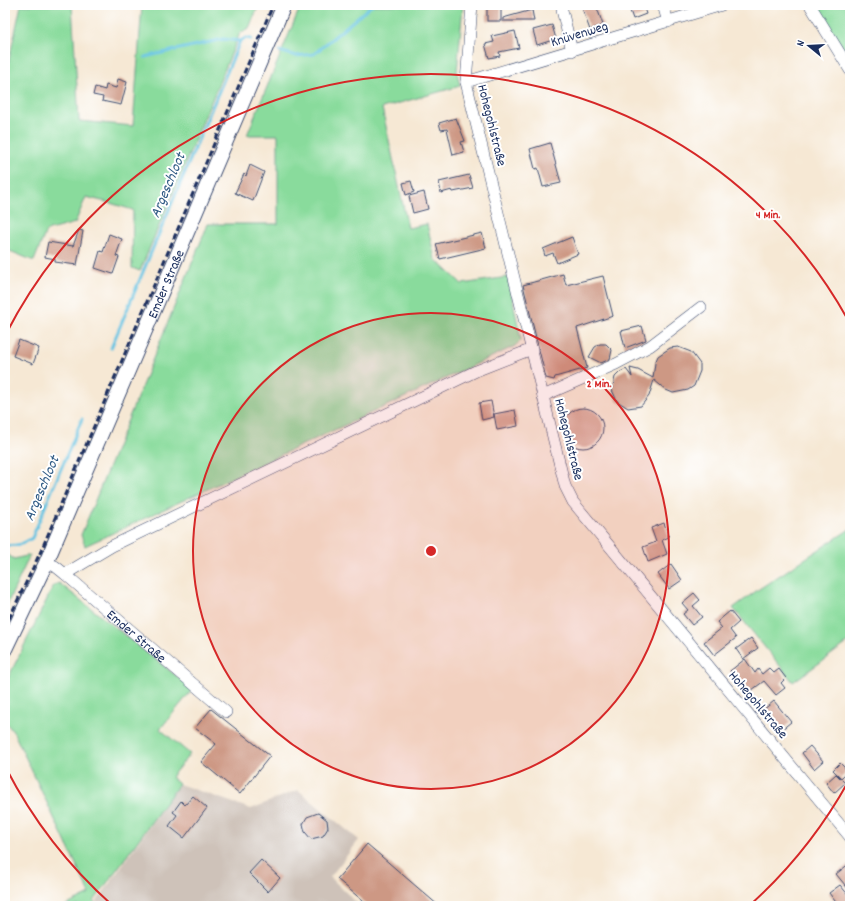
<svg xmlns="http://www.w3.org/2000/svg" width="855" height="911" viewBox="0 0 855 911" font-family="Dekko,sans-serif">
  <style>
    .industrial { fill: #cec2b9 }
    .green { fill: #89db9c; stroke: #52857d }
    .lines { fill: none; stroke-linecap: round; stroke-linejoin: round }
    .stream { stroke: #65c4e3; stroke-width: 3 }
    .building { fill: #cd9884 }
    .minor-casing { stroke: #3c4b70; stroke-width: 12 }
    .major-casing { stroke: #3c4b70; stroke-width: 16 }
    .minor { stroke: #fff; stroke-width: 11 }
    .major { stroke: #fff; stroke-width: 14 }
    .rail { stroke: #1b2f5e; stroke-width: 3; stroke-dasharray: 6 3; stroke-linecap: butt }
    .ring { fill: none; stroke: #d62828; stroke-width: 2 }
    .labels { text-anchor: middle; stroke-width: 4; stroke-linejoin: round; paint-order: stroke }
    .street-label { font-size: 14px; fill: #1b2f5e; stroke: #fff }
    .water-label { font-size: 15px; font-style: italic; fill: #315c86; stroke: #fff }
    .centre { fill: #d62828; stroke: #fff; stroke-width: 2 }
    .ring-label { font-size: 12px; text-anchor: middle; font-weight: bold; fill: #d62828; stroke: #fff; stroke-width: 4; stroke-linejoin: round; paint-order: stroke }
  </style>
  <rect width="100%" height="100%" fill="#fff"/>
  <filter id="ink" filterUnits="userSpaceOnUse"><feTurbulence type="fractalNoise" baseFrequency=".025" numOctaves="2"/><feDisplacementMap in="SourceGraphic" scale="8" xChannelSelector="R" yChannelSelector="G"/><feConvolveMatrix kernelMatrix="1 2 1 2 8 2 1 2 1" color-interpolation-filters="sRGB"/></filter>
  <filter id="wash" filterUnits="userSpaceOnUse"><feTurbulence type="fractalNoise" baseFrequency=".012" numOctaves="4" result="noise"/><feDisplacementMap in="SourceGraphic" scale="16" xChannelSelector="R" yChannelSelector="G"/><feGaussianBlur stdDeviation="0.9" result="paint"/><feColorMatrix in="noise" values="0 0 0 0 0 0 0 0 0 0 0 0 0 0 0 0 0 1.4 0 .05"/><feComposite in="paint" operator="in"/></filter>
  <g filter="url(#wash)">
    <rect width="100%" height="100%" fill="#f6e8d4"/>
    <path class="industrial" d="M 179,784 L 251,809 L 298,790 L 359,840 L 330,877 L 360,906 L 96,906 L 95,904 Z"/>
    <g class="green">
      <path d="M 21,5 L 72,5 L 79,121 L 133,126 L 142,5 L 259,5 L 249,28 L 240,33 L 140,271 L 132,268 L 133,210 L 110,203 L 86,197 L 75,223 L 46,231 L 34,261 L 5,249 L 5,78 Z"/>
      <path d="M 301,5 L 463,5 L 457,72 L 460,86 L 382,108 L 408,228 L 427,224 L 435,259 L 462,284 L 508,277 L 521,340 L 515,346 L 85,546 L 81,535 L 208,224 L 278,224 L 278,135 L 247,135 Z"/>
      <path d="M 815,5 L 850,5 L 850,60 Z"/>
      <path d="M 850,529 L 850,641 L 793,682 L 733,608 L 759,589 Z"/>
      <path d="M 5,553 L 14,559 L 30,555 L 5,609 Z"/>
      <path d="M 59,583 L 193,689 L 160,729 L 190,754 L 171,777 L 179,784 L 94,901 L 96,906 L 65,906 L 90,894 L 14,733 L 5,721 L 5,684 L 54,585 Z"/>
    </g>
    <g class="lines">
      <g class="stream">
        <path d="M 279,51 L 296,56 L 314,54 L 372,5"/>
        <path d="M 145,57 L 223,39 L 240,41"/>
        <path d="M 111,348 L 240,41 L 246,38 L 251,39"/>
        <path d="M 5,545 C 16,547 23,544 32,538 L 82,419"/>
      </g>
    </g>
    <g id="blocks">
      <g class="building">
        <path d="M 590,5 L 596,5 L 603,25 L 590,30 L 582,8 Z"/>
        <path d="M 628,5 L 643,5 L 646,14 L 633,19 Z"/>
        <rect x="487" y="6" width="14" height="15"/>
        <path d="M 532,10 L 534,21 L 503,21 L 503,18 Z"/>
        <path d="M 552,25 L 556,39 L 537,45 L 533,30 Z"/>
        <path d="M 515,31 L 519,48 L 499,52 L 500,56 L 489,58 L 485,44 L 494,42 L 492,36 Z"/>
        <path d="M 118,79 L 127,82 L 121,105 L 102,101 L 103,97 L 93,95 L 95,87 L 105,90 L 106,85 L 116,88 Z"/>
        <path d="M 456,118 L 465,141 L 461,142 L 464,152 L 453,155 L 447,129 L 441,130 L 439,123 Z"/>
        <path d="M 550,143 L 561,183 L 543,187 L 538,168 L 535,169 L 530,149 Z"/>
        <path d="M 250,165 L 264,172 L 253,201 L 235,193 L 244,174 L 246,176 Z"/>
        <path d="M 469,175 L 473,188 L 453,192 L 452,190 L 441,193 L 439,182 Z"/>
        <path d="M 411,181 L 414,192 L 406,195 L 403,183 Z"/>
        <path d="M 424,192 L 428,209 L 413,213 L 409,196 Z"/>
        <path d="M 79,230 L 83,231 L 77,265 L 55,262 L 55,259 L 45,257 L 48,242 L 73,246 Z"/>
        <path d="M 482,233 L 486,248 L 440,259 L 436,244 Z"/>
        <path d="M 109,234 L 122,239 L 116,256 L 119,257 L 113,274 L 95,268 L 100,251 L 103,252 Z"/>
        <path d="M 572,237 L 578,254 L 557,263 L 553,253 L 545,256 L 543,249 Z"/>
        <path d="M 563,274 L 566,285 L 603,276 L 613,316 L 577,328 L 587,368 L 555,377 L 554,380 L 546,378 L 523,285 Z"/>
        <path d="M 642,326 L 646,340 L 625,348 L 621,331 Z"/>
        <path d="M 19,340 L 39,348 L 33,364 L 13,356 Z"/>
        <path d="M 600,344 L 606,344 L 612,350 L 610,359 L 601,363 L 589,357 L 595,347 Z"/>
        <path d="M 678,347 L 691,352 L 700,364 L 700,371 L 694,386 L 688,390 L 673,393 L 666,390 L 654,380 L 649,396 L 641,406 L 628,408 L 617,401 L 612,390 L 615,377 L 620,372 L 626,369 L 632,377 L 630,368 L 638,370 L 653,378 L 655,363 L 658,356 L 670,348 Z"/>
        <path d="M 491,401 L 494,417 L 482,420 L 479,403 Z"/>
        <circle cx="583" cy="428" r="20"/>
        <path d="M 515,410 L 518,426 L 497,430 L 494,414 Z"/>
        <path d="M 664,523 L 669,537 L 662,540 L 667,554 L 648,562 L 643,547 L 656,542 L 651,528 Z"/>
        <path d="M 671,564 L 682,580 L 669,589 L 658,574 Z"/>
        <path d="M 694,593 L 700,600 L 693,606 L 702,617 L 692,625 L 683,614 L 688,610 L 682,603 Z"/>
        <path d="M 730,611 L 739,622 L 730,630 L 736,638 L 714,655 L 704,642 L 722,628 L 717,622 Z"/>
        <path d="M 751,638 L 758,648 L 743,659 L 736,649 Z"/>
        <path d="M 745,659 L 755,673 L 758,669 L 762,674 L 769,668 L 774,673 L 779,669 L 786,678 L 781,683 L 785,688 L 776,695 L 764,681 L 748,693 L 730,671 Z"/>
        <path d="M 774,701 L 791,722 L 781,730 L 775,722 L 773,724 L 762,711 Z"/>
        <path d="M 211,709 L 270,756 L 240,794 L 201,762 L 216,744 L 195,728 Z"/>
        <path d="M 810,746 L 823,761 L 814,769 L 802,753 Z"/>
        <path d="M 840,763 L 848,771 L 841,778 L 833,770 Z"/>
        <path d="M 836,774 L 845,783 L 834,793 L 826,783 Z"/>
        <path d="M 193,796 L 207,808 L 184,838 L 169,826 L 177,815 L 173,812 L 181,801 L 185,805 Z"/>
        <path d="M 318,813 L 327,820 L 328,828 L 323,836 L 311,839 L 305,832 L 303,824 L 307,817 Z"/>
        <path d="M 367,844 L 439,906 L 369,906 L 337,879 Z"/>
        <path d="M 261,860 L 280,878 L 268,892 L 249,873 Z"/>
        <path d="M 850,863 L 850,891 L 836,874 Z"/>
        <path d="M 840,885 L 850,897 L 850,906 L 845,906 L 842,902 L 838,905 L 829,893 Z"/>
      </g>
    </g>
  </g>
  <g filter="url(#ink)">
    <use href="#blocks" fill-opacity="0" stroke="#3c4b70" stroke-width="1"/>
    <g class="lines">
      <g class="minor-casing">
        <g id="minor">
          <path d="M 472,5 L 466,82 L 565,486 L 573,502 L 850,837"/>
          <path d="M 663,5 L 668,22"/>
          <path d="M 810,5 L 850,70"/>
          <path d="M 562,10 L 572,51"/>
          <path d="M 466,82 L 722,5"/>
          <path d="M 543,396 L 616,364 L 650,346 L 701,307"/>
          <path id="s1" d="M 46,563 L 55,566 L 65,574 L 226,712"/>
          <path d="M 65,574 L 112,546 L 476,371 L 532,349"/>
        </g>
      </g>
      <g class="major-casing">
        <g id="major">
          <path id="s2" d="M 5,649 L 46,563 L 284,5"/>
        </g>
      </g>
      <use href="#minor" class="minor"/>
      <use href="#major" class="major"/>
      <path class="rail" d="M 5,627 L 41,551 L 273,5"/>
    </g>
  </g>
  <circle cx="431" cy="551" r="238" fill="#d62828" fill-opacity=".12"/>
  <g class="ring">
    <circle cx="431" cy="551" r="238"/>
    <path d="M848 782A477 477 0 0 1 750 905M112 905A477 477 0 0 1 6 768M6 334A477 477 0 0 1 848 320"/>
  </g>
  <g class="labels">
    <g class="street-label">
      <text transform="translate(579 33) rotate(-17)" y="5">Knüvenweg</text>
      <text transform="translate(493 125) rotate(76)" y="5">Hohegohlstraße</text>
      <text dy="5" stroke="none"><textPath href="#s2" startOffset="399">Emder Straße</textPath></text>
      <text transform="translate(570 439) rotate(76)" y="5">Hohegohlstraße</text>
      <text dy="5" stroke="none"><textPath href="#s1" startOffset="117">Emder Straße</textPath></text>
      <text transform="translate(759 704) rotate(50)" y="5">Hohegohlstraße</text>
    </g>
    <g class="water-label">
      <text transform="translate(167 185) rotate(-67)" y="5">Argeschloot</text>
      <text transform="translate(41 488) rotate(-67)" y="5">Argeschloot</text>
    </g>
  </g>
  <circle cx="431" cy="551" r="6" class="centre"/>
  <g class="ring-label">
    <text x="768" y="218">4 Min.</text>
    <text x="599" y="387">2 Min.</text>
  </g>
  <rect width="855" height="911" fill="none" stroke="#fff" stroke-width="20"/>
  <g transform="translate(809 46) rotate(288)" stroke="#ffffff" stroke-width="3" paint-order="stroke">
  <path d="M0-3L7 15L0 10L-7 15Z" fill="#1b2f5e"/>
  <text y="-6" font-size="11" font-weight="bold" text-anchor="middle" fill="#1b2f5e">N</text>
  </g>
</svg>
